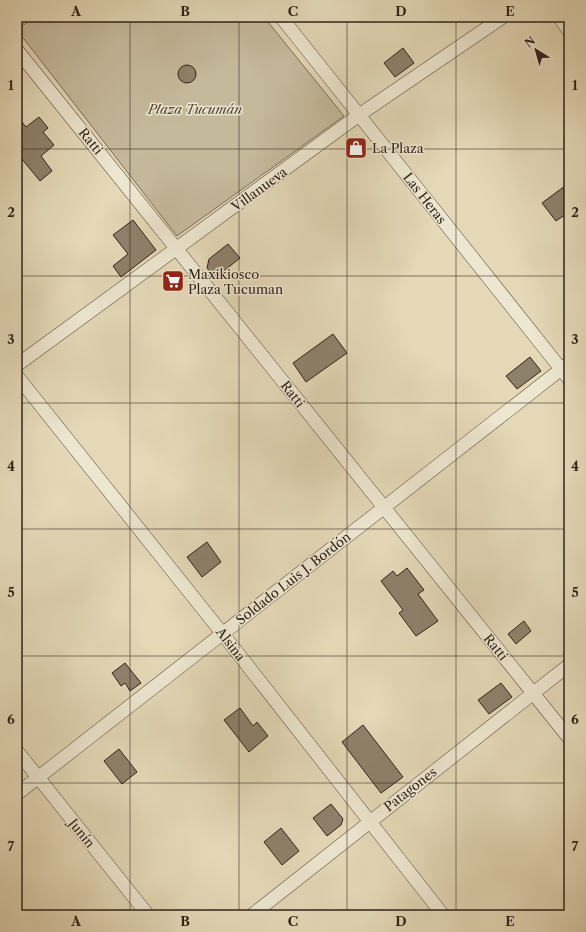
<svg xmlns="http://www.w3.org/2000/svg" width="586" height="932" viewBox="0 0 586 932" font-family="'Libre Caslon Text',serif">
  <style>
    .green { fill: #c5b99c; stroke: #7a6e5c }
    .building { fill: #8e816c; stroke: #30231b }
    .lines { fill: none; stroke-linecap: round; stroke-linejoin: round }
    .street-casing { stroke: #5d5042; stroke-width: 14 }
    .street { stroke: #ede6d0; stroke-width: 13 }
    .grid { fill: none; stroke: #30231b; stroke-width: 1; stroke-opacity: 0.55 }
    .labels { text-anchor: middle; stroke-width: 3; stroke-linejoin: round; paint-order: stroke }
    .park-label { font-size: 13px; font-style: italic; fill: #55483b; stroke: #ede6d0 }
    .street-label { font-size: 13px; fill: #30231b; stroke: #ede6d0 }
    .poi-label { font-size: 13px; fill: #30231b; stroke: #ede6d0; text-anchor: start }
    .neatline { fill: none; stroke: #30231b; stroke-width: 1.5 }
    .grid-label { font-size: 13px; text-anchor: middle; font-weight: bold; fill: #30231b }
  </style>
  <rect width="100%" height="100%" fill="#e4d8b7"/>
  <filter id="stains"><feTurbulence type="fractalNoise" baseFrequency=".005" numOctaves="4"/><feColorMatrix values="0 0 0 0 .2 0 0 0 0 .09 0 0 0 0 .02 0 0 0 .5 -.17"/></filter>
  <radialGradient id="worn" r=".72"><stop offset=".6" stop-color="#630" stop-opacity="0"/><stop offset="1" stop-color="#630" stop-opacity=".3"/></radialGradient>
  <path class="green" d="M 34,17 L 264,17 L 344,116 L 177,236 L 17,30 Z"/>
  <g class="building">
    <path d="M 403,48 L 414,63 L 395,77 L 384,63 Z"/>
    <circle cx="187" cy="74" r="9"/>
    <path d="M 17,116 L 26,127 L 39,117 L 48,128 L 43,132 L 54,145 L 41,156 L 52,171 L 40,181 L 17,153 Z"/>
    <path d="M 569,183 L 569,212 L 556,221 L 542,203 Z"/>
    <path d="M 133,220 L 156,250 L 121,277 L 113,266 L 128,254 L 113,235 Z"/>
    <path d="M 228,244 L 240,258 L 215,278 L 207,268 L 209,259 Z"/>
    <path d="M 333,334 L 347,353 L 306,382 L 293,363 Z"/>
    <path d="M 530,357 L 541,371 L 517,389 L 506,376 Z"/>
    <path d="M 207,542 L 221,562 L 202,577 L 187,557 Z"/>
    <path d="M 407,568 L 424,590 L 418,594 L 438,621 L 416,636 L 399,613 L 403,610 L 381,581 L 393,571 L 397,576 Z"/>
    <path d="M 524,621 L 531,631 L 516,644 L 508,634 Z"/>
    <path d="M 125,663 L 141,683 L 130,691 L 125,683 L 121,686 L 112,673 Z"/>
    <path d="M 501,683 L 512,697 L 489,714 L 478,700 Z"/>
    <path d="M 240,708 L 253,726 L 257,722 L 268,736 L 249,752 L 224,720 Z"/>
    <path d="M 363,725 L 403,777 L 381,793 L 342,742 Z"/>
    <path d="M 119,749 L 137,772 L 122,784 L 104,761 Z"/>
    <path d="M 331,804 L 343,819 L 341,825 L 327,836 L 313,818 Z"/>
    <path d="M 281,828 L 299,851 L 282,865 L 264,842 Z"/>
  </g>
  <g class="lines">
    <g class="street-casing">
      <g id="street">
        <path d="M 281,17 L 569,379"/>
        <path d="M 559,17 L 569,31"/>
        <path d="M 17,20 L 20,17"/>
        <path d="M 17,50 L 569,738"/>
        <path d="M 17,365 L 359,115 L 503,17"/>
        <path d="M 17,376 L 222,633 L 443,915"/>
        <path d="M 17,751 L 148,915"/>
        <path d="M 17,794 L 569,363"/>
        <path d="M 252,915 L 569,665"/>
      </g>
    </g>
    <use href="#street" class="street"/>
  </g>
  <path class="grid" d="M 130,17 L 130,915M 239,17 L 239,915M 347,17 L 347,915M 456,17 L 456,915M 17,149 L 569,149M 17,276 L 569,276M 17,403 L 569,403M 17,529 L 569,529M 17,656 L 569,656M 17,783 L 569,783"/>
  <defs>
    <g id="shop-square" transform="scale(1.15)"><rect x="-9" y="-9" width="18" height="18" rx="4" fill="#8f2418" stroke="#ede6d0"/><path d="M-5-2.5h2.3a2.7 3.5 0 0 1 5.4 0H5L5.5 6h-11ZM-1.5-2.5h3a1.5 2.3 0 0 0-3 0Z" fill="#fff"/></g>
    <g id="supermarket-square" transform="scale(1.15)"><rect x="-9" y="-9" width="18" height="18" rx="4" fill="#8f2418" stroke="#ede6d0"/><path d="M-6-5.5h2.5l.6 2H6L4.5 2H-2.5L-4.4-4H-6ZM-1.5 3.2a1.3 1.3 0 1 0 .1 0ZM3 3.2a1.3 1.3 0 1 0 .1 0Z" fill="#fff"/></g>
  </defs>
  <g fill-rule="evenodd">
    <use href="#shop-square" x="356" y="148"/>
    <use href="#supermarket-square" x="173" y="281"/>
  </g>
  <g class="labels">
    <g class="park-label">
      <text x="195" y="114">Plaza Tucumán</text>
    </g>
    <g class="street-label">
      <text transform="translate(91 141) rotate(51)" y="5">Ratti</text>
      <text transform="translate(259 189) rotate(-36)" y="5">Villanueva</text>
      <text transform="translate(425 198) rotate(52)" y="5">Las Heras</text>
      <text transform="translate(293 394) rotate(52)" y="5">Ratti</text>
      <text transform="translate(293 578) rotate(-38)" y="5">Soldado Luis J. Bordón</text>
      <text transform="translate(231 644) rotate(52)" y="5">Alsina</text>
      <text transform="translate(496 647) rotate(51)" y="5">Ratti</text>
      <text transform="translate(410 789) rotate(-38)" y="5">Patagones</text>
      <text transform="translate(82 833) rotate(51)" y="5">Junín</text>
    </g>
    <g class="poi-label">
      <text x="372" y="153">La Plaza</text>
      <text x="188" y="279">Maxikiosco<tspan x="188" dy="15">Plaza Tucuman</tspan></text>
    </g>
  </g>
  <rect width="586" height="932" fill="none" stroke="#e4d8b7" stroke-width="44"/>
  <g transform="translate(536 50) rotate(323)" stroke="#ede6d0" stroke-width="3" paint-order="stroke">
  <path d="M0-3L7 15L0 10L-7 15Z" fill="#30231b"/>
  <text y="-6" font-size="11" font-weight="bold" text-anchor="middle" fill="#30231b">N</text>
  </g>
  <rect x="22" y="22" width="542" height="888" class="neatline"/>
  <g class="grid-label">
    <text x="76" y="16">A</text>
    <text x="185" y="16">B</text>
    <text x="293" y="16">C</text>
    <text x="401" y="16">D</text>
    <text x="510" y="16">E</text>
    <text x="11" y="90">1</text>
    <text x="575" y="90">1</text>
    <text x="11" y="217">2</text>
    <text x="575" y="217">2</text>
    <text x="11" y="344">3</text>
    <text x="575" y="344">3</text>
    <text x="11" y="471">4</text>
    <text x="575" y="471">4</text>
    <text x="11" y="597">5</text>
    <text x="575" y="597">5</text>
    <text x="11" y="724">6</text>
    <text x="575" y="724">6</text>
    <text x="11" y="851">7</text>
    <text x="575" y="851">7</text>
    <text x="76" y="926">A</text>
    <text x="185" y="926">B</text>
    <text x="293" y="926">C</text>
    <text x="401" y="926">D</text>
    <text x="510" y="926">E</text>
  </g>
  <rect width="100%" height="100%" filter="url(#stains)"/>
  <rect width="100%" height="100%" fill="url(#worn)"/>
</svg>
